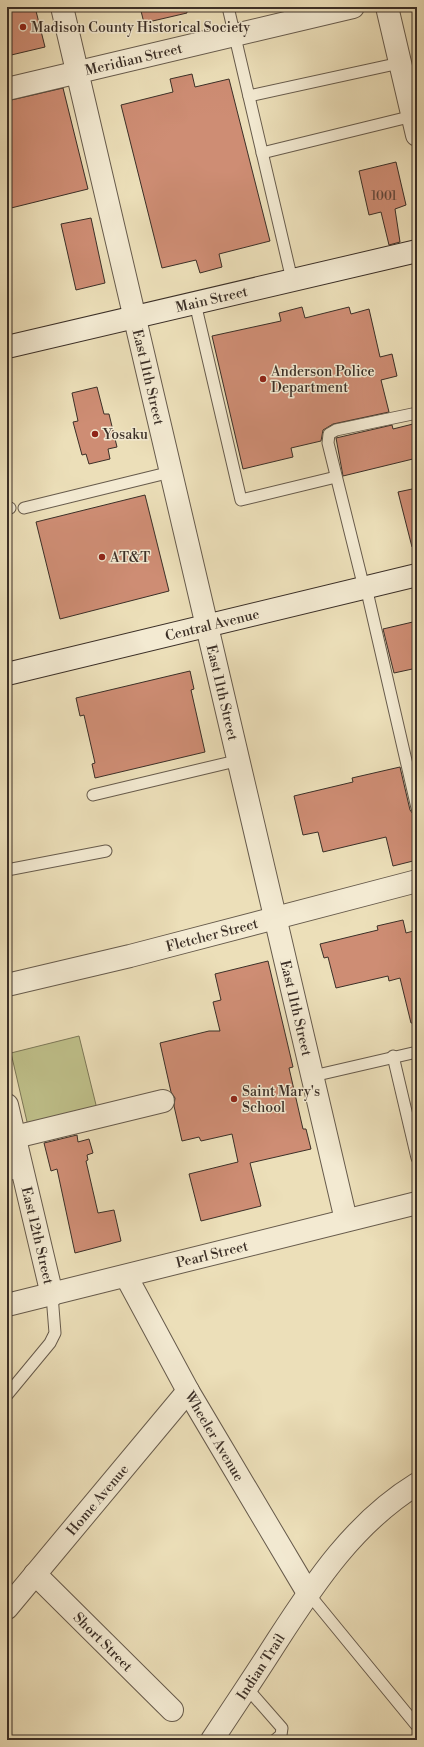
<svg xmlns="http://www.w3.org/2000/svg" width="424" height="1747" viewBox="0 0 424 1747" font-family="'Libre Bodoni',serif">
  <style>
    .green { fill: #bfc08a; stroke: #7d7858 }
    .building { fill: #ce8d74; stroke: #3b2f27 }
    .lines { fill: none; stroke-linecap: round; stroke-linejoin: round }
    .lane-casing { stroke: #675b4c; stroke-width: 13 }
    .street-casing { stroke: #675b4c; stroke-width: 24 }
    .secondary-casing { stroke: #3b2f27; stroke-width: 24 }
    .lane { stroke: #f3ead2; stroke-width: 11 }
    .street { stroke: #f3ead2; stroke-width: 22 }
    .secondary { stroke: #f3ead2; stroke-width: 22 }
    .poi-dot { fill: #8f2418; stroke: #f3ead2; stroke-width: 1.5 }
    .labels { text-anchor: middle; stroke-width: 3; stroke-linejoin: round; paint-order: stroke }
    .number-label { font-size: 12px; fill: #60463a }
    .poi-label { font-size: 14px; fill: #3b2f27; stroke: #f3ead2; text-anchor: start }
    .street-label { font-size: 14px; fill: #3b2f27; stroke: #f3ead2 }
  </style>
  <rect width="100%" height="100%" fill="#ecdfb9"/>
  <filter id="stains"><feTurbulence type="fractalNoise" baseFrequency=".005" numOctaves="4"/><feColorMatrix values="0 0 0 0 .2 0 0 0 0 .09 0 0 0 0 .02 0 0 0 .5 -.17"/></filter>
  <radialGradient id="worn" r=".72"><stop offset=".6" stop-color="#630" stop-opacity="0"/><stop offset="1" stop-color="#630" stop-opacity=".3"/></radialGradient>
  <path class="green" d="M 79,1036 L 97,1109 L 28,1126 L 11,1053 Z"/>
  <g class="building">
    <path d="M 7,7 L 35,7 L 45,47 L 7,56 Z"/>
    <path d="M 140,7 L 186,7 L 187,13 L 144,23 Z"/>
    <path d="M 192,74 L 195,87 L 229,79 L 270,241 L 219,254 L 222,267 L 200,273 L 196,260 L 162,268 L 121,105 L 173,92 L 170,79 Z"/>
    <path d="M 63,88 L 88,189 L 7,209 L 7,101 Z"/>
    <path d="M 396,162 L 406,205 L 395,209 L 400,242 L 389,245 L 381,212 L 369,215 L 359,171 Z"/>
    <path d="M 91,218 L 105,283 L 76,290 L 61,224 Z"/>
    <path d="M 302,307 L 305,318 L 349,307 L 351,314 L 369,309 L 380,357 L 392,354 L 397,376 L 381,380 L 389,412 L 333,424 L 323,430 L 321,441 L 291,448 L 293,457 L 243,469 L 212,336 L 281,321 L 279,313 Z"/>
    <path d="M 97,387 L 104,414 L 109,414 L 117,447 L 108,449 L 110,459 L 89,464 L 86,454 L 82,455 L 73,422 L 78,421 L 72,393 Z"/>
    <path d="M 417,423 L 417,458 L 343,476 L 336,438 L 392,425 L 393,429 Z"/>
    <path d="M 417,488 L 417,546 L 412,547 L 398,492 Z"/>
    <path d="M 145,495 L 169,591 L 60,619 L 36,522 Z"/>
    <path d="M 417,621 L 417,668 L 394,673 L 383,629 Z"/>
    <path d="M 190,671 L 194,689 L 191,690 L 205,752 L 95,778 L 92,764 L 95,763 L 84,715 L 80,716 L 76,698 Z"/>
    <path d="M 400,767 L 410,810 L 413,814 L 417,830 L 417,860 L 393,866 L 386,837 L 323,852 L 318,832 L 303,835 L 294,796 L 353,782 L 352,778 Z"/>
    <path d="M 403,920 L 406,933 L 417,930 L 417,1023 L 411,1023 L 400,978 L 389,981 L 388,976 L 336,988 L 328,957 L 324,958 L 320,944 L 378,930 L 377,926 Z"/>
    <path d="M 268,961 L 293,1067 L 289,1068 L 303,1129 L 306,1129 L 311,1149 L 250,1163 L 261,1206 L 201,1221 L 189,1174 L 238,1162 L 232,1134 L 201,1141 L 199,1137 L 182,1141 L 174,1106 L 175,1098 L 171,1092 L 160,1043 L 209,1031 L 220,1031 L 213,1002 L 221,1000 L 215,974 Z"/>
    <path d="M 77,1135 L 78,1142 L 89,1139 L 93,1153 L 87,1155 L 88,1160 L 86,1161 L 98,1213 L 114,1210 L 121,1241 L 75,1253 L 57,1169 L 51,1171 L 44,1143 Z"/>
  </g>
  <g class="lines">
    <g class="lane-casing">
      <g id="lane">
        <path d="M 228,7 L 292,280"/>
        <path d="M 249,96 L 400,63"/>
        <path d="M 262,153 L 413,116"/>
        <path d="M 195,303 L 241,500 L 336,477"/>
        <path d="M 24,508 L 171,472"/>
        <path d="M 7,509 L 10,508"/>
        <path d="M 366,587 L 417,808"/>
        <path d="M 364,588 L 328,443 L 329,434 L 336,430 L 417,413"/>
        <path d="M 93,795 L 240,760"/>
        <path d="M 7,870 L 106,851"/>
        <path d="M 393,1056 L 417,1158"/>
        <path d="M 313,1076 L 417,1052"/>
        <path d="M 7,1175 L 23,1171"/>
        <path d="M 7,1395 L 50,1343 L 55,1333 L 52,1295"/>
        <path d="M 308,1593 L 417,1726"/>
        <path d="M 247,1688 L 282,1728 L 281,1735 L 275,1740"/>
      </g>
    </g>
    <g class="street-casing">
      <g id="street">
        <path id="s1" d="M 62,7 L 346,1220"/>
        <path d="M 387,7 L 417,135"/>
        <path id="s2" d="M 7,89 L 353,7"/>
        <path id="s3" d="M 7,985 L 130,956 L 417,881"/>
        <path id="s4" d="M 7,1105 L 52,1295"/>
        <path d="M 15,1137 L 163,1101"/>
        <path id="s5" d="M 126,1276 L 188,1391 L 308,1593"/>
        <path id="s6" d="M 7,1305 L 417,1203"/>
        <path id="s7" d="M 35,1574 L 172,1710"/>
        <path id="s8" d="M 7,1608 L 188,1391"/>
        <path id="s9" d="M 212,1740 C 234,1707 256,1674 277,1641 C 315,1582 355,1522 417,1484"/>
      </g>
    </g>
    <g class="secondary-casing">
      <g id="secondary">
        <path id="s10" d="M 7,347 L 417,251"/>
        <path id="s11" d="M 7,674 L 417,575"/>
      </g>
    </g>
    <use href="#lane" class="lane"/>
    <use href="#street" class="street"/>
    <use href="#secondary" class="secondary"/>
  </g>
  <g class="poi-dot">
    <circle cx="23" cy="27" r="4"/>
    <circle cx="263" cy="379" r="4"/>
    <circle cx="95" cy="434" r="4"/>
    <circle cx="102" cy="557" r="4"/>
    <circle cx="234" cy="1099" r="4"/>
  </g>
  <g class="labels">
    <g class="number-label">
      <text x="384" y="200">1001</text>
    </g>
    <g class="poi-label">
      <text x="31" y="32">Madison County Historical Society</text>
      <text x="271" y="376">Anderson Police<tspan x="271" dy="16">Department</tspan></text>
      <text x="103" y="439">Yosaku</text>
      <text x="110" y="562">AT&amp;T</text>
      <text x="242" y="1096">Saint Mary's<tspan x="242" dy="16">School</tspan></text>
    </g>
    <g class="street-label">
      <text dy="5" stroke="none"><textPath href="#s2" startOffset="130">Meridian Street</textPath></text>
      <text dy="5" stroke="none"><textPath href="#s10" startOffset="210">Main Street</textPath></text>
      <text dy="5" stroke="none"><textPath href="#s1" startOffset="380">East 11th Street</textPath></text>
      <text dy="5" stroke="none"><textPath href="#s11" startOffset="211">Central Avenue</textPath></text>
      <text dy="5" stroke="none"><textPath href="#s1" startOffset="704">East 11th Street</textPath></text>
      <text dy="5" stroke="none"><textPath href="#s3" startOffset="211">Fletcher Street</textPath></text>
      <text dy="5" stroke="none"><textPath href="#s1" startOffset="1028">East 11th Street</textPath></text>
      <text dy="5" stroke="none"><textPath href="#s4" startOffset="134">East 12th Street</textPath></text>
      <text dy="5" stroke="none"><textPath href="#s6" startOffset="211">Pearl Street</textPath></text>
      <text dy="5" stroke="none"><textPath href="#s5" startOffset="183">Wheeler Avenue</textPath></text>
      <text dy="5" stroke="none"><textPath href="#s8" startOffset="141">Home Avenue</textPath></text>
      <text dy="5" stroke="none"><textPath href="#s7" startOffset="96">Short Street</textPath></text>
      <text dy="5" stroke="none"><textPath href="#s9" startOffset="88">Indian Trail</textPath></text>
    </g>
  </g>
  <rect width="424" height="1747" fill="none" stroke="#ecdfb9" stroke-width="24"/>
  <rect x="8" y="8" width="408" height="1731" fill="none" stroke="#3b2f27" stroke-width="2"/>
  <rect x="12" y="12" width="400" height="1723" fill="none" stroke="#3b2f27"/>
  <rect width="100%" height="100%" filter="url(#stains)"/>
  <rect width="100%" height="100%" fill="url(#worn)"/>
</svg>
